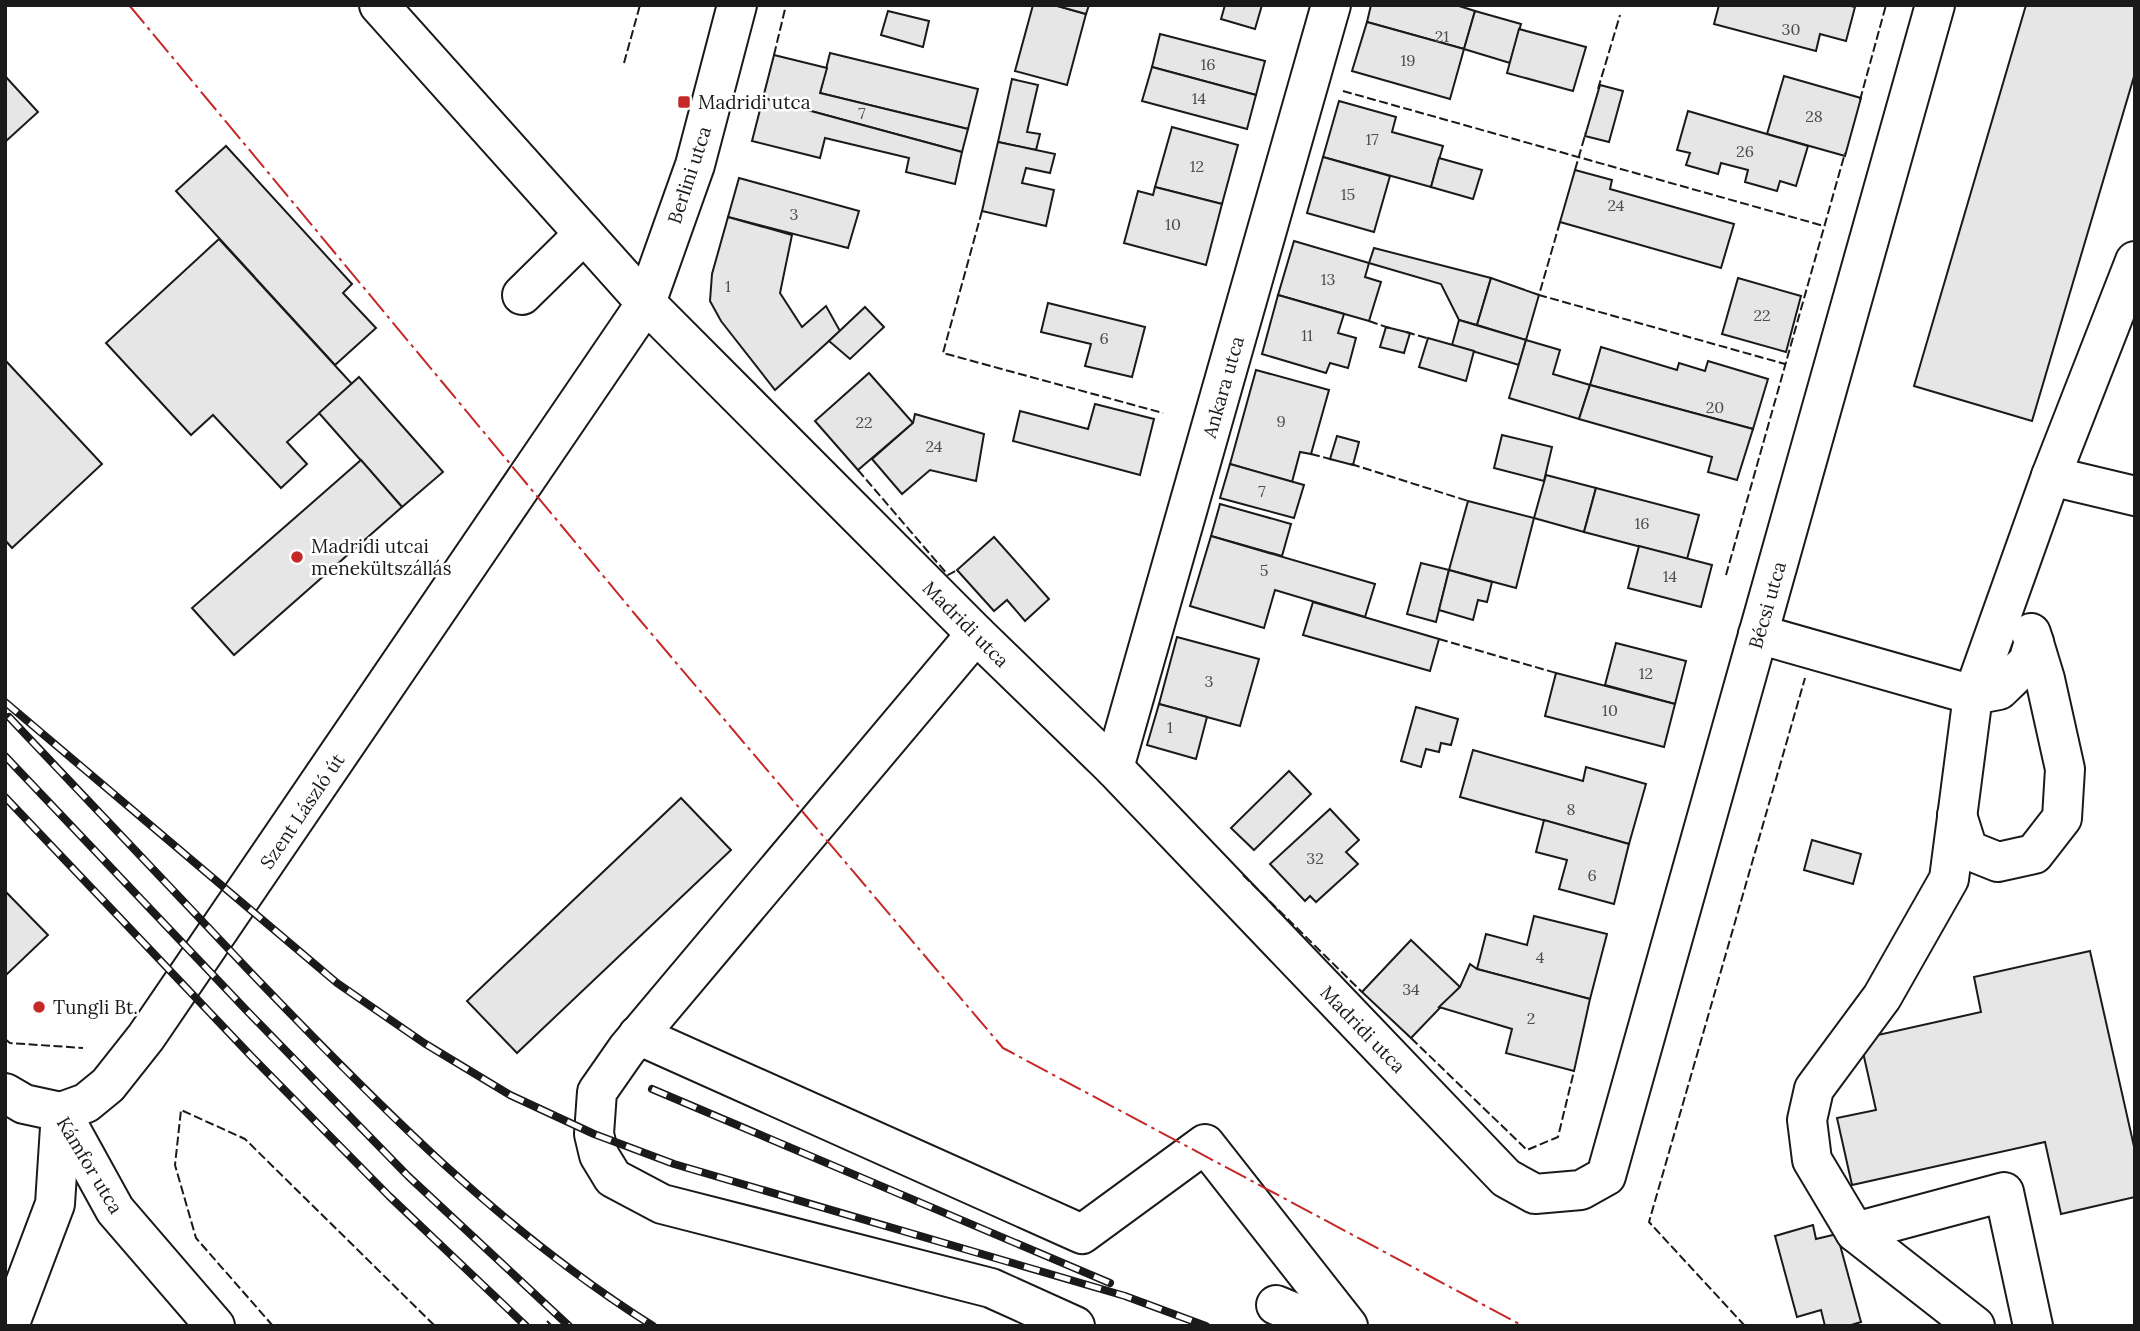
<svg xmlns="http://www.w3.org/2000/svg" width="2140" height="1331" viewBox="0 0 2140 1331" font-family="Lora,serif">
  <style>
    .building { fill: #e6e6e6; stroke: #1a1a1a; stroke-width: 2 }
    .lines { fill: none; stroke-linecap: round; stroke-linejoin: round }
    .minor-casing { stroke: #1a1a1a; stroke-width: 42 }
    .minor { stroke: #fff; stroke-width: 38 }
    .rail-casing { stroke: #1a1a1a; stroke-width: 8 }
    .rail { stroke: #fff; stroke-width: 5; stroke-dasharray: 16; stroke-linecap: butt }
    .fence { stroke: #1a1a1a; stroke-width: 2; stroke-dasharray: 9 3.5; stroke-linecap: butt }
    .power { stroke: #c62828; stroke-width: 2; stroke-dasharray: 24 5 3.5 5; stroke-linecap: butt }
    .poi-dot { fill: #c62828; stroke: #fff; stroke-width: 2.5 }
    .labels { text-anchor: middle; stroke-width: 5; stroke-linejoin: round; paint-order: stroke }
    .number-label { font-size: 16px; fill: #4d4d4d }
    .poi-label { font-size: 19px; fill: #1a1a1a; stroke: #fff; text-anchor: start }
    .street-label { font-size: 19px; fill: #1a1a1a; stroke: #fff }
  </style>
  <rect width="100%" height="100%" fill="#fff"/>
  <g class="building">
    <path d="M 1033,5 L 1054,5 L 1086,14 L 1067,85 L 1015,71 Z"/>
    <path d="M 1054,5 L 1089,5 L 1086,14 Z"/>
    <path d="M 1225,5 L 1262,5 L 1255,29 L 1221,19 Z"/>
    <path d="M 1371,5 L 1456,5 L 1475,11 L 1464,49 L 1367,22 Z"/>
    <path d="M 1719,5 L 1847,5 L 1855,7 L 1846,41 L 1820,34 L 1816,51 L 1714,24 Z"/>
    <path d="M 2026,5 L 2135,5 L 2135,73 L 2032,421 L 1914,386 Z"/>
    <path d="M 888,11 L 929,21 L 923,47 L 881,35 Z"/>
    <path d="M 1475,11 L 1521,24 L 1510,63 L 1464,49 Z"/>
    <path d="M 1367,22 L 1464,49 L 1450,99 L 1352,71 Z"/>
    <path d="M 1519,29 L 1586,47 L 1573,91 L 1507,73 Z"/>
    <path d="M 1160,34 L 1265,61 L 1256,95 L 1152,67 Z"/>
    <path d="M 830,53 L 978,89 L 968,129 L 820,93 Z"/>
    <path d="M 774,55 L 827,68 L 820,93 L 968,129 L 962,152 L 763,98 Z"/>
    <path d="M 1152,67 L 1256,95 L 1247,129 L 1142,101 Z"/>
    <path d="M 5,76 L 38,112 L 5,142 Z"/>
    <path d="M 1784,76 L 1861,98 L 1845,156 L 1767,134 Z"/>
    <path d="M 1012,79 L 1038,85 L 1027,132 L 1040,134 L 1036,150 L 998,142 Z"/>
    <path d="M 1600,85 L 1623,91 L 1609,142 L 1585,136 Z"/>
    <path d="M 763,98 L 962,152 L 955,184 L 906,172 L 909,158 L 825,138 L 820,158 L 752,141 Z"/>
    <path d="M 1339,101 L 1396,117 L 1392,132 L 1443,146 L 1431,187 L 1323,157 Z"/>
    <path d="M 1688,111 L 1808,146 L 1796,186 L 1780,181 L 1777,191 L 1745,182 L 1748,170 L 1721,163 L 1718,174 L 1686,165 L 1690,153 L 1677,150 Z"/>
    <path d="M 1172,127 L 1238,145 L 1222,204 L 1155,187 Z"/>
    <path d="M 998,142 L 1055,154 L 1050,173 L 1026,168 L 1022,183 L 1054,190 L 1046,226 L 982,211 Z"/>
    <path d="M 226,146 L 352,284 L 343,293 L 376,328 L 335,365 L 176,191 Z"/>
    <path d="M 1323,157 L 1390,176 L 1374,232 L 1307,213 Z"/>
    <path d="M 1439,158 L 1482,170 L 1473,199 L 1431,187 Z"/>
    <path d="M 1575,170 L 1612,180 L 1610,189 L 1734,224 L 1721,268 L 1560,222 Z"/>
    <path d="M 739,178 L 859,211 L 848,248 L 728,217 Z"/>
    <path d="M 1155,187 L 1222,204 L 1206,265 L 1124,243 L 1138,191 L 1153,195 Z"/>
    <path d="M 728,217 L 792,235 L 780,293 L 802,327 L 826,306 L 840,331 L 775,390 L 721,321 L 710,301 L 712,274 Z"/>
    <path d="M 219,239 L 352,384 L 287,442 L 307,464 L 281,488 L 213,415 L 191,435 L 106,343 Z"/>
    <path d="M 1294,241 L 1369,263 L 1365,277 L 1381,282 L 1369,321 L 1278,295 Z"/>
    <path d="M 1374,248 L 1491,278 L 1477,325 L 1459,320 L 1441,284 L 1369,263 Z"/>
    <path d="M 1491,278 L 1539,295 L 1526,340 L 1477,325 Z"/>
    <path d="M 1738,278 L 1801,296 L 1786,352 L 1722,334 Z"/>
    <path d="M 1278,295 L 1344,314 L 1338,333 L 1356,338 L 1348,368 L 1330,363 L 1326,373 L 1262,354 Z"/>
    <path d="M 1048,303 L 1145,327 L 1132,377 L 1085,366 L 1091,344 L 1041,332 Z"/>
    <path d="M 865,307 L 884,327 L 850,359 L 829,341 Z"/>
    <path d="M 1459,320 L 1526,340 L 1519,365 L 1452,345 Z"/>
    <path d="M 1386,327 L 1410,333 L 1404,353 L 1380,347 Z"/>
    <path d="M 1428,338 L 1474,351 L 1466,381 L 1419,367 Z"/>
    <path d="M 1526,340 L 1560,350 L 1553,374 L 1590,385 L 1579,419 L 1509,398 Z"/>
    <path d="M 1601,347 L 1677,370 L 1679,363 L 1705,371 L 1708,361 L 1768,379 L 1753,429 L 1590,385 Z"/>
    <path d="M 5,360 L 102,464 L 12,548 L 5,540 Z"/>
    <path d="M 1256,370 L 1329,390 L 1311,454 L 1300,452 L 1292,482 L 1230,464 Z"/>
    <path d="M 869,373 L 913,423 L 858,470 L 815,421 Z"/>
    <path d="M 359,377 L 443,472 L 402,507 L 319,413 Z"/>
    <path d="M 1590,385 L 1753,429 L 1737,480 L 1708,472 L 1712,457 L 1579,419 Z"/>
    <path d="M 1095,404 L 1154,419 L 1140,475 L 1013,441 L 1020,411 L 1088,429 Z"/>
    <path d="M 915,414 L 984,434 L 976,481 L 930,470 L 902,494 L 872,459 L 913,423 Z"/>
    <path d="M 1502,435 L 1552,447 L 1544,481 L 1494,468 Z"/>
    <path d="M 1337,436 L 1359,442 L 1353,465 L 1330,459 Z"/>
    <path d="M 361,460 L 402,507 L 234,655 L 192,608 Z"/>
    <path d="M 1230,464 L 1304,485 L 1294,518 L 1220,498 Z"/>
    <path d="M 1546,475 L 1596,488 L 1584,532 L 1534,518 Z"/>
    <path d="M 1596,488 L 1699,515 L 1687,559 L 1584,532 Z"/>
    <path d="M 1468,501 L 1534,518 L 1516,588 L 1449,570 Z"/>
    <path d="M 1220,504 L 1291,524 L 1282,556 L 1211,536 Z"/>
    <path d="M 1211,536 L 1375,584 L 1365,617 L 1275,590 L 1264,628 L 1190,606 Z"/>
    <path d="M 994,537 L 1049,599 L 1025,621 L 1007,600 L 994,611 L 957,570 Z"/>
    <path d="M 1639,546 L 1712,565 L 1701,607 L 1628,588 Z"/>
    <path d="M 1421,563 L 1449,570 L 1436,622 L 1407,614 Z"/>
    <path d="M 1449,570 L 1492,582 L 1487,602 L 1478,600 L 1473,620 L 1439,610 Z"/>
    <path d="M 1313,602 L 1439,639 L 1430,671 L 1303,635 Z"/>
    <path d="M 1177,637 L 1259,659 L 1240,726 L 1159,704 Z"/>
    <path d="M 1616,643 L 1686,661 L 1675,704 L 1605,685 Z"/>
    <path d="M 1556,673 L 1675,704 L 1664,747 L 1545,716 Z"/>
    <path d="M 1159,704 L 1207,717 L 1196,759 L 1147,745 Z"/>
    <path d="M 1416,707 L 1458,719 L 1451,745 L 1441,743 L 1439,752 L 1426,749 L 1421,767 L 1401,761 Z"/>
    <path d="M 1473,750 L 1583,781 L 1586,767 L 1646,784 L 1629,844 L 1460,797 Z"/>
    <path d="M 1289,771 L 1311,794 L 1254,850 L 1231,828 Z"/>
    <path d="M 681,798 L 731,850 L 517,1053 L 467,1001 Z"/>
    <path d="M 1330,809 L 1359,840 L 1346,852 L 1358,864 L 1316,902 L 1310,896 L 1305,901 L 1270,864 Z"/>
    <path d="M 1544,820 L 1629,844 L 1614,904 L 1559,889 L 1567,860 L 1536,852 Z"/>
    <path d="M 1812,840 L 1861,854 L 1853,884 L 1804,870 Z"/>
    <path d="M 5,891 L 48,935 L 5,976 Z"/>
    <path d="M 1534,916 L 1607,934 L 1590,999 L 1477,969 L 1486,934 L 1527,945 Z"/>
    <path d="M 1411,940 L 1460,987 L 1411,1038 L 1362,992 Z"/>
    <path d="M 2090,951 L 2135,1151 L 2135,1197 L 2061,1214 L 2045,1142 L 1852,1185 L 1837,1118 L 1876,1110 L 1860,1039 L 1981,1012 L 1974,977 Z"/>
    <path d="M 1470,964 L 1477,969 L 1590,999 L 1574,1071 L 1506,1053 L 1512,1029 L 1439,1007 L 1460,987 Z"/>
    <path d="M 1813,1225 L 1816,1239 L 1837,1234 L 1861,1322 L 1848,1326 L 1825,1326 L 1821,1310 L 1797,1317 L 1775,1236 Z"/>
  </g>
  <g class="lines">
    <g class="minor-casing">
      <g id="minor">
        <path d="M 379,5 L 646,303 L 976,634 L 1114,768 L 1506,1178 L 1535,1194 L 1581,1190 L 1606,1176 L 1935,5"/>
        <path d="M 522,295 L 584,234"/>
        <path d="M 2051,476 L 2135,496"/>
        <path d="M 976,634 L 627,1049 L 597,1092 L 594,1134 L 599,1155 L 613,1178 L 662,1204 L 991,1288 L 1075,1326"/>
        <path d="M 1758,634 L 1973,695 L 2051,476 L 2135,261"/>
        <path d="M 1114,768 L 1331,5"/>
        <path d="M 1957,815 L 1968,850 L 1998,862 L 2034,854 L 2062,818 L 2065,769 L 2045,679 L 2031,633"/>
        <path d="M 638,1035 L 1082,1234 L 1205,1144 L 1348,1326"/>
        <path d="M 5,1093 L 24,1104 L 61,1112"/>
        <path d="M 61,1112 L 86,1103 L 108,1085 L 146,1037 L 646,303 L 695,165 L 737,5"/>
        <path d="M 61,1112 L 115,1210 L 215,1326"/>
        <path d="M 1855,1232 L 2004,1192 L 2033,1326"/>
        <path d="M 1276,1305 L 1327,1326"/>
        <path d="M 9,1326 L 55,1204 L 61,1112"/>
        <path d="M 1975,1326 L 1855,1232 L 1812,1160 L 1807,1120 L 1814,1089 L 1882,997 L 1949,879 L 1973,695 L 1999,690 L 2028,662 L 2034,642"/>
      </g>
    </g>
    <use href="#minor" class="minor"/>
    <g class="rail-casing">
      <g id="rail">
        <path d="M 5,702 L 337,983 L 424,1043 L 510,1095 L 594,1134 L 674,1164 L 1125,1296 L 1206,1326"/>
        <path d="M 9,717 C 91,804 174,891 256,978 C 379,1106 502,1231 653,1326"/>
        <path d="M 5,756 L 249,1013 L 408,1176 L 569,1326"/>
        <path d="M 5,797 L 252,1057 L 389,1196 L 526,1326"/>
        <path d="M 652,1089 L 1110,1283"/>
      </g>
    </g>
    <use href="#rail" class="rail"/>
    <g class="fence">
      <path d="M 774,55 L 786,5"/>
      <path d="M 624,63 L 640,5"/>
      <path d="M 1598,89 L 1620,15"/>
      <path d="M 1343,91 L 1824,226"/>
      <path d="M 1860,100 L 1886,5"/>
      <path d="M 1575,170 L 1586,132"/>
      <path d="M 982,211 L 943,353 L 1163,413"/>
      <path d="M 1560,222 L 1539,295 L 1785,364"/>
      <path d="M 1369,321 L 1389,328"/>
      <path d="M 1406,332 L 1430,339"/>
      <path d="M 1311,454 L 1334,460"/>
      <path d="M 1351,464 L 1468,501"/>
      <path d="M 858,470 L 948,575 L 957,570"/>
      <path d="M 1726,575 L 1845,153"/>
      <path d="M 1439,639 L 1556,673"/>
      <path d="M 1243,875 L 1362,992"/>
      <path d="M 1411,1038 L 1527,1150 L 1558,1137 L 1574,1071"/>
      <path d="M 5,1039 L 10,1043 L 83,1048"/>
      <path d="M 547,1321 L 552,1326"/>
      <path d="M 273,1326 L 196,1238 L 175,1165 L 181,1110 L 245,1139 L 435,1326"/>
      <path d="M 1745,1326 L 1649,1222 L 1805,678"/>
    </g>
    <path class="power" d="M 129,5 L 639,619 L 1003,1048 L 1523,1326"/>
  </g>
  <g class="poi-dot">
    <rect x="677" y="95" width="14" height="14" rx="3.5"/>
    <circle cx="297" cy="557" r="7"/>
    <circle cx="39" cy="1007" r="7"/>
  </g>
  <g class="labels">
    <g class="number-label">
      <text x="1791" y="35">30</text>
      <text x="1442" y="42">21</text>
      <text x="1408" y="66">19</text>
      <text x="1208" y="70">16</text>
      <text x="1199" y="104">14</text>
      <text x="862" y="119">7</text>
      <text x="1814" y="122">28</text>
      <text x="1372" y="145">17</text>
      <text x="1745" y="157">26</text>
      <text x="1197" y="172">12</text>
      <text x="1348" y="200">15</text>
      <text x="1616" y="211">24</text>
      <text x="794" y="220">3</text>
      <text x="1173" y="230">10</text>
      <text x="1328" y="285">13</text>
      <text x="728" y="292">1</text>
      <text x="1762" y="321">22</text>
      <text x="1307" y="341">11</text>
      <text x="1104" y="344">6</text>
      <text x="1715" y="413">20</text>
      <text x="1281" y="427">9</text>
      <text x="864" y="428">22</text>
      <text x="934" y="452">24</text>
      <text x="1262" y="497">7</text>
      <text x="1642" y="529">16</text>
      <text x="1264" y="576">5</text>
      <text x="1670" y="582">14</text>
      <text x="1646" y="679">12</text>
      <text x="1209" y="687">3</text>
      <text x="1610" y="716">10</text>
      <text x="1170" y="733">1</text>
      <text x="1571" y="815">8</text>
      <text x="1315" y="864">32</text>
      <text x="1592" y="881">6</text>
      <text x="1540" y="963">4</text>
      <text x="1411" y="995">34</text>
      <text x="1531" y="1024">2</text>
    </g>
    <g class="poi-label">
      <text x="698" y="109">Madridi utca</text>
      <text x="311" y="553">Madridi utcai<tspan x="311" dy="22">menekültszállás</tspan></text>
      <text x="53" y="1014">Tungli Bt.</text>
    </g>
    <g class="street-label">
      <text transform="translate(689 175) rotate(-72)" y="7">Berlini utca</text>
      <text transform="translate(1223 387) rotate(-74)" y="7">Ankara utca</text>
      <text transform="translate(1767 605) rotate(-74)" y="7">Bécsi utca</text>
      <text transform="translate(966 624) rotate(45)" y="7">Madridi utca</text>
      <text transform="translate(302 811) rotate(-56)" y="7">Szent László út</text>
      <text transform="translate(1363 1029) rotate(46)" y="7">Madridi utca</text>
      <text transform="translate(90 1165) rotate(59)" y="7">Kámfor utca</text>
    </g>
  </g>
  <rect width="2140" height="1331" fill="none" stroke="#1a1a1a" stroke-width="14"/>
</svg>
